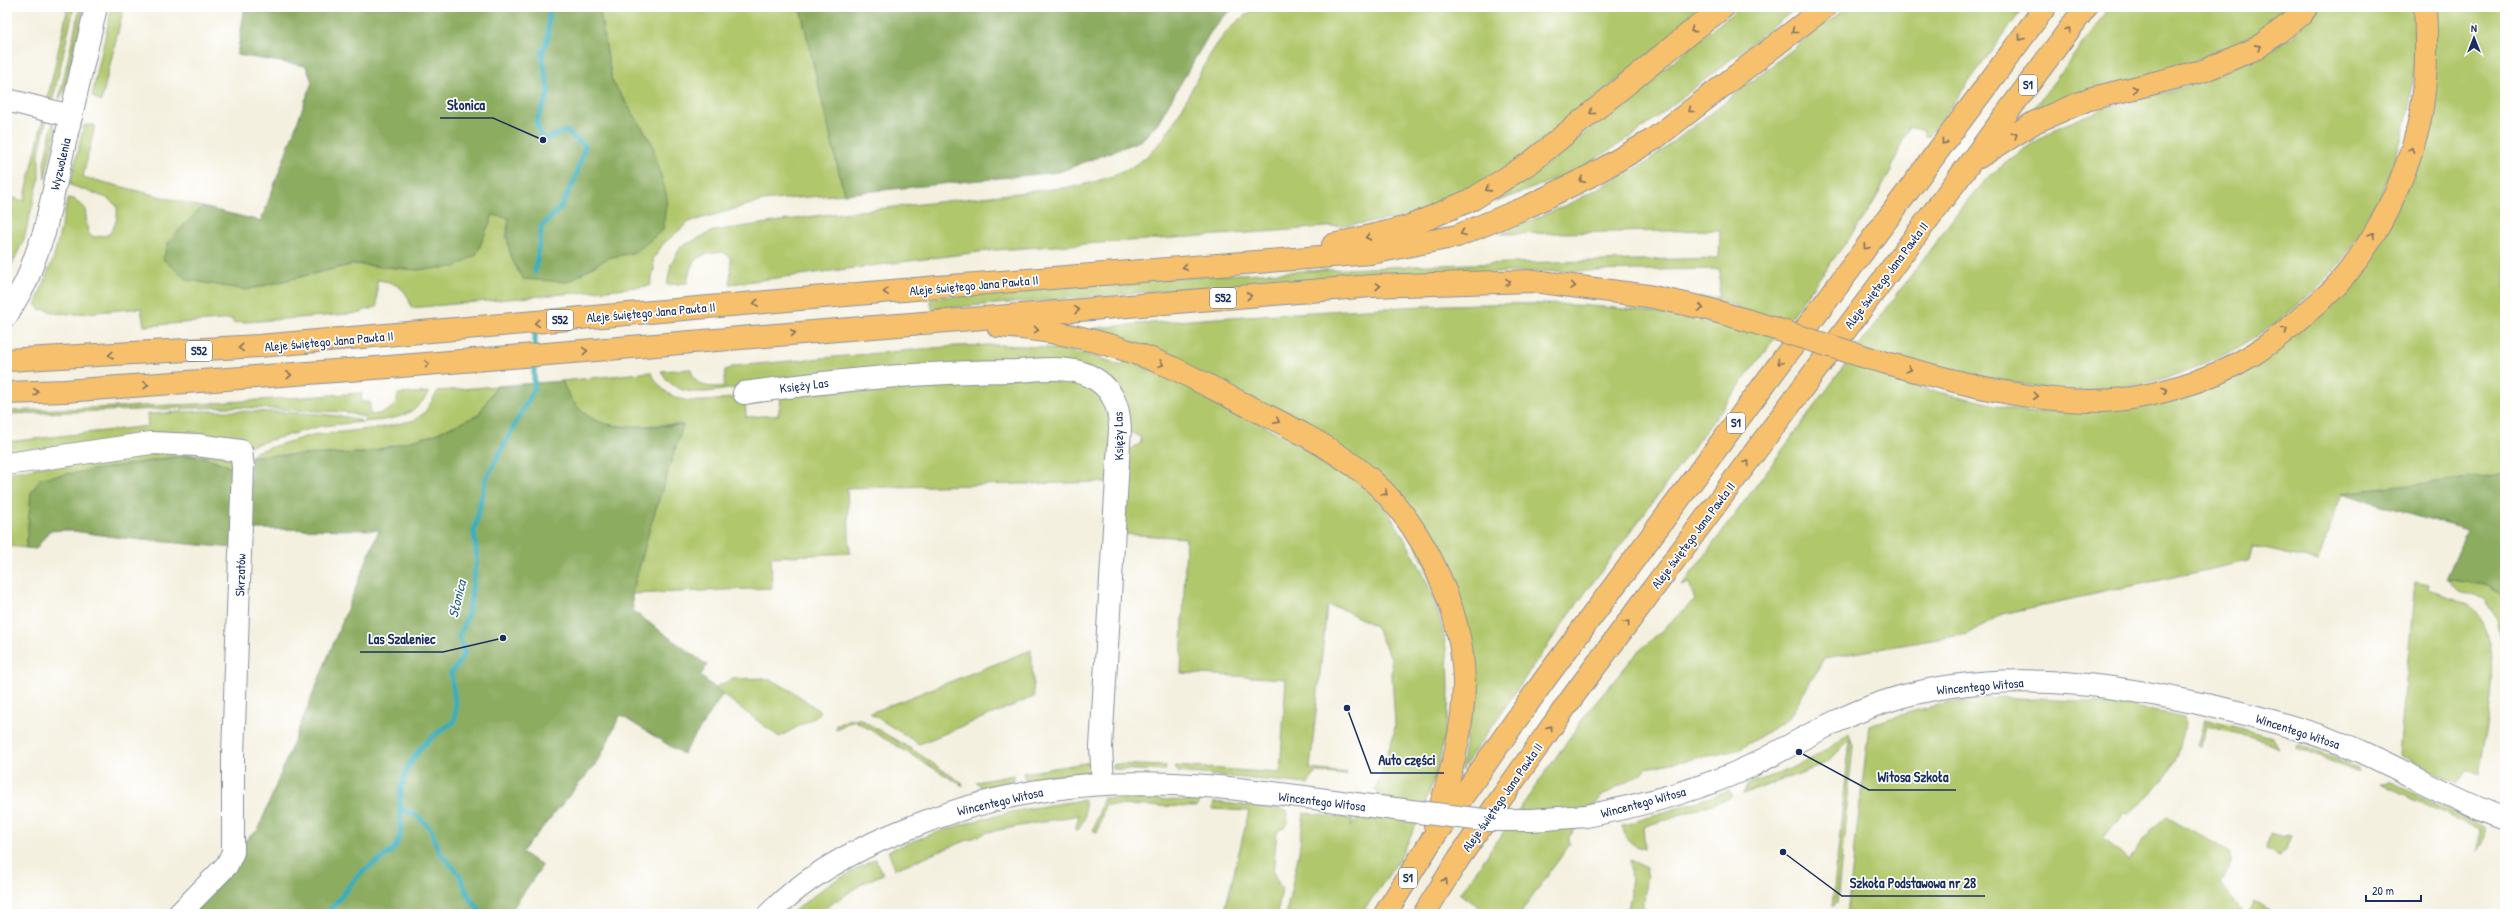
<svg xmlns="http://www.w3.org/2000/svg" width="2512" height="921" viewBox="0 0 2512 921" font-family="'Patrick Hand',sans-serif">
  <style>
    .green { fill: #b1c76c; stroke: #667b65 }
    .forest { fill: #8cac60; stroke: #546e5f }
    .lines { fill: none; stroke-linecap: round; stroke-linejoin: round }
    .stream { stroke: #3eaeba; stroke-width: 5.5 }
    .minor-casing { stroke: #88909e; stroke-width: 24 }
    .highway-casing { stroke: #88909e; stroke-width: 24 }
    .minor { stroke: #fff; stroke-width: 22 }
    .highway { stroke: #f7c06c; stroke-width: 22 }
    .minor-bridge-casing { stroke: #88909e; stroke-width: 24; stroke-linecap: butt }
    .highway-bridge-casing { stroke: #88909e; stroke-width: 24; stroke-linecap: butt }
    .minor-bridge { stroke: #fff; stroke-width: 22 }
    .highway-bridge { stroke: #f7c06c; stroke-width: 22 }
    .oneway { stroke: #7e7064 }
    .labels { text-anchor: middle; stroke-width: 3.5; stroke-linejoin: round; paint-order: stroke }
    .shield { fill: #fff; stroke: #5f6d8e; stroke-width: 1 }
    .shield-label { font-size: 12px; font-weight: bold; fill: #1b2f5e }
    .street-label { font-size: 13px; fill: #1b2f5e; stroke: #fff }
    .water-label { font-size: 14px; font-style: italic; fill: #296283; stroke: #fff }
    .leader { fill: none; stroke: #1b2f5e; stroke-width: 1.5 }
    .callout-dot { fill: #1b2f5e; stroke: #fff; stroke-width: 1.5 }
    .callout-label { font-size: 14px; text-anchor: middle; font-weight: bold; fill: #1b2f5e; stroke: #fff; stroke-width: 3.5; stroke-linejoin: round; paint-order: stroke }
  </style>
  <rect width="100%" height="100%" fill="#fff"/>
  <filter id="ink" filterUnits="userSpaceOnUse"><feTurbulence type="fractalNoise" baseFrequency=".025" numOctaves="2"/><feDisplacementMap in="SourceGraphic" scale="8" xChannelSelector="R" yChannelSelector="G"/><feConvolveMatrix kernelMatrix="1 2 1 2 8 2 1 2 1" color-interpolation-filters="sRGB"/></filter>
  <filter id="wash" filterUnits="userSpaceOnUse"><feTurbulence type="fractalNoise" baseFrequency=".012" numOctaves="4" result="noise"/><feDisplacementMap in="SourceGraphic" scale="16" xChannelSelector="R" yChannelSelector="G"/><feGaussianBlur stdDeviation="0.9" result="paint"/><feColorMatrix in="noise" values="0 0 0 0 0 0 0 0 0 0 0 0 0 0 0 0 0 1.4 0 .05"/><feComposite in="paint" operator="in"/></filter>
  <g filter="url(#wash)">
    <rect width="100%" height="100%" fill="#f4f0df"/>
    <g class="green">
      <path d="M 68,7 L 74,7 L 52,103 L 47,102 Z"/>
      <path d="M 80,7 L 85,7 L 64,92 L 59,99 Z"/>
      <path d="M 112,7 L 124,7 L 101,102 L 92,96 Z"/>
      <path d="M 599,7 L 800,7 L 844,194 L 762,201 L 689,222 L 663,244 L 653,259 L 654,269 L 650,286 L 411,308 C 408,288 395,282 377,280 L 377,307 L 362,311 L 362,313 L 233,323 L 233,319 L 144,326 L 141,308 L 75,314 L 56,313 L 43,309 L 40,310 L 35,305 L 54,257 L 68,198 L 74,199 L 85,208 L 88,234 L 95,237 L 108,235 C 116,225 118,219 117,206 L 107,198 L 70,185 L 84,125 L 95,125 L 83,177 L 202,207 L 169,241 L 246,290 L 354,264 L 417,270 L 476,255 L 493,215 L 509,218 L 506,239 L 567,282 L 608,258 L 636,252 L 652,143 L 612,81 Z"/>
      <path d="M 1260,7 L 1709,7 L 1491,181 L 1408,217 L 1349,225 L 1278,231 L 995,250 L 730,284 L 731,258 L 723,252 C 698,254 691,258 687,283 L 667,285 L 671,264 L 681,247 L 713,231 L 815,216 L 1079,186 C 1102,180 1127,173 1146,157 C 1194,116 1198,35 1260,7 Z"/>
      <path d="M 1740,7 L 1798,7 L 1634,135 L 1574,172 L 1494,203 L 1541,169 Z"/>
      <path d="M 1847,7 L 2024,7 L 1929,136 L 1925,136 L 1924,131 L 1908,127 L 1890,173 L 1867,214 L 1568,616 L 1461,771 L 1474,679 L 1390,485 L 1095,330 L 1094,328 C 1191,319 1288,313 1385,308 C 1498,302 1610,298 1721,326 L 1737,309 L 1738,306 L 1696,298 L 1719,297 L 1720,269 L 1444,273 L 1265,283 L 932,309 L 930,298 L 1200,276 L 1432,265 L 1719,258 L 1720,230 L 1501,234 L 1571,203 L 1646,163 Z"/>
      <path d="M 2110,7 L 2291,7 L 2270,27 L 2233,47 L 2023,123 Z"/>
      <path d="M 2319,7 L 2415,7 C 2422,107 2389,211 2321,285 C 2314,293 2304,300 2296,307 C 2234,361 2153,391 2070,392 C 2055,392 2038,387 2023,384 C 1989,378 1956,372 1922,366 L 1907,385 L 2028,412 L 2081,411 L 2264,357 L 2400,201 L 2433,7 L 2505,7 L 2505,474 L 2342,493 L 2318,561 L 2251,546 L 2248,561 L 2002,614 L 1968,634 L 1824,658 L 1789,718 L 1739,750 L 1646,768 L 1645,771 L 1602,796 L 1569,837 L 1570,844 L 1520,914 L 1490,914 L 1460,894 L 1587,713 L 1637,653 L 1695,600 L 1689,583 L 1682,586 L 1960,209 L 1987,178 L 2021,151 L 2059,127 L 2108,107 L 2183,87 L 2259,57 L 2291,38 Z"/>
      <path d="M 44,115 L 47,117 L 39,153 L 39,180 L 33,203 L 24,239 L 7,276 L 7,196 L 24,201 Z"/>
      <path d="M 53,122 L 56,130 L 45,179 L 44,163 Z"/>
      <path d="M 995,345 C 1039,346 1081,349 1122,366 L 1126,359 C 1188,386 1248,415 1306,449 C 1331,464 1359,478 1379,501 C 1392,516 1403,536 1413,554 C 1467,652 1456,744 1408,842 C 1396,867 1377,891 1361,914 L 1286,914 L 1299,852 L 1304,813 L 1353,819 L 1350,827 L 1380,792 L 1375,791 L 1394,734 L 1395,724 L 1391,658 L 1375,626 L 1340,608 L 1327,606 L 1310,769 L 1347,773 L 1346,775 L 1316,772 L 1308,784 L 1178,772 L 1175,766 L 1280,773 L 1286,679 L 1181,673 L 1186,538 L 1123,534 L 1127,451 L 1141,443 L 1140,436 L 1129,432 L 1104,377 L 744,387 C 714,390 678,403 661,371 L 691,369 C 694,387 708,388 724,386 L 725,370 L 735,366 L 956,346 Z"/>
      <path d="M 651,372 C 670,412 707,401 742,396 L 745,398 L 746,417 L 778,415 L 782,395 L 1053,375 L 1094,386 L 1114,413 L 1108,482 L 847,488 L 850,553 L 771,557 L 772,588 L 632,594 L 651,524 L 683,425 C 630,422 587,443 562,381 Z"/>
      <path d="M 497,386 L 478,415 L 433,435 L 365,453 L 251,456 L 255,452 L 312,435 L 380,428 L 415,420 L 425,412 L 438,391 Z"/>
      <path d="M 429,392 C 413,419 393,419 363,422 L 366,415 L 364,417 L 344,412 L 230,407 L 7,414 L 7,411 L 200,404 L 361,393 L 362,402 L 370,402 L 370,415 C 383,414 398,409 398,394 Z"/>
      <path d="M 201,411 C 223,411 352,411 362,422 L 321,426 L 253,445 L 245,446 L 231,440 L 230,437 L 7,455 L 7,442 L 148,426 L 147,414 Z"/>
      <path d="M 121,452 L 228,455 L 237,470 C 227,466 214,459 203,457 C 154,451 80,480 31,493 L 26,548 L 7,546 L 7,473 Z"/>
      <path d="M 2446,579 L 2485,585 L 2505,597 L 2505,646 L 2502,646 L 2496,618 L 2485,599 L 2459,591 Z"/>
      <path d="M 2415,582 L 2429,585 L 2429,590 C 2441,595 2455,598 2466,604 C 2512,632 2485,731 2479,775 L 2468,770 L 2457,784 L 2399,755 Z"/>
      <path d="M 1031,650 L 1034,697 L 919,744 L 870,713 Z"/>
      <path d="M 764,678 C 786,685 801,697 819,711 L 819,715 L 779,737 L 714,688 L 732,679 Z"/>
      <path d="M 1997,697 L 2114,703 L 2184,717 C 2186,724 2184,731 2182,738 C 2175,773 2155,793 2127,814 L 2124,813 L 2103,838 L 2129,860 L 2150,833 L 2148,832 L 2167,816 L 2231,853 L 2231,864 L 2221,883 L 2243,914 L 1847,914 L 1869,726 C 1910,710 1952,700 1997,697 Z"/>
      <path d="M 850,719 L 860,719 L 916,752 L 962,783 L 963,786 L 854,720 L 836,729 L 836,725 Z"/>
      <path d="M 2205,719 L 2272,737 L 2279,749 L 2261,740 L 2207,726 L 2200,746 L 2197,745 Z"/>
      <path d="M 1849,733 L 1853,746 L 1837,903 L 1832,907 L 1850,739 L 1830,760 L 1815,768 L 1743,794 L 1748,784 C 1786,772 1818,759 1849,733 Z"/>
      <path d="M 2297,744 L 2358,768 L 2359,773 L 2296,748 Z"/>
      <path d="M 1091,762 L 1092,770 L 1086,772 L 1025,779 L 1023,773 Z"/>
      <path d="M 1113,764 L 1166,766 L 1165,771 L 1113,769 Z"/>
      <path d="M 1014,775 L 1014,780 L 982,788 L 976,782 Z"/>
      <path d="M 2391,782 L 2484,827 C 2486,835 2483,845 2478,851 L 2480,830 L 2380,783 Z"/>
      <path d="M 1729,791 L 1733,797 L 1643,827 L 1645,849 C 1630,845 1626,840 1622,826 Z"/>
      <path d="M 1104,798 L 1199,801 L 1197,807 L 1105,805 L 1097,833 L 1093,830 Z"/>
      <path d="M 1085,800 L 1085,817 L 1079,829 L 1075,830 L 1079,815 L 988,832 L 895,869 L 888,851 C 955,823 1013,809 1085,800 Z"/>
      <path d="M 1214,802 L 1287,810 L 1288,824 L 1277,832 L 1273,872 L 1282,890 L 1277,914 L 1224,914 L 1249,811 L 1212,809 Z"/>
      <path d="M 2270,834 L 2285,838 L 2286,835 L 2291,836 L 2286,848 L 2279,856 L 2267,849 Z"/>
      <path d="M 875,859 L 883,874 L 863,883 L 818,913 L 821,914 L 790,914 L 829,884 Z"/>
      <path d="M 1630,860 L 1647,868 L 1643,914 L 1627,914 L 1631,894 Z"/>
      <path d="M 2254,901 L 2269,910 L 2267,914 L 2247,914 Z"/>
    </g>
    <g class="forest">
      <path d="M 245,7 L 599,7 L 612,81 L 652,143 L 667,197 L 663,230 L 636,252 L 608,258 L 567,282 L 523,279 C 508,255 506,246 509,218 L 493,215 L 476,255 L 455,267 L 417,270 L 354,264 L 246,290 L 188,280 L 163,259 L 169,241 L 202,207 L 261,221 L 312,82 L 306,66 L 237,55 Z"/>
      <path d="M 800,7 L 1236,7 L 1223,17 L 1210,33 L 1157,124 L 1142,140 L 1059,172 L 844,194 Z"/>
      <path d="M 562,381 C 586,439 631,426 683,425 L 651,524 L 632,594 L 633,611 L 707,665 L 700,676 L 723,694 L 683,754 L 620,715 L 599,760 L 522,852 L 542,866 L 509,914 L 187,914 L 239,845 L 258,830 L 379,530 L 248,529 L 251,456 L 365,453 L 433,435 L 478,415 L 497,386 Z"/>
      <path d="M 183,456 L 205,457 L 237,470 L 233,548 L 122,538 L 66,530 L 49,531 L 36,549 L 26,548 L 31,493 L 41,478 Z"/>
      <path d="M 2505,474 L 2505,597 L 2485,585 L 2446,579 L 2467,530 L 2341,493 Z"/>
    </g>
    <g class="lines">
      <g class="stream">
        <path d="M 535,272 L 542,226 L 561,207 L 575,179 L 585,146 L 566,131 L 543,140 L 536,122 L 549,93 L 542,54 L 548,37 L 549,7"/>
        <path d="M 535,351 L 535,325"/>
        <path d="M 400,809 L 416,815 L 431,829 L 439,852 L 459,874 L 469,897 L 482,914"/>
        <path d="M 325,914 C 341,902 349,881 366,869 C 376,861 389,857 396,845 C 403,832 400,819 400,806 C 399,767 421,741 454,722 L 456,708 L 451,673 L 465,654 L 459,637 L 468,614 L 477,560 L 474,532 L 486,479 L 534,389 L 534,359"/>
      </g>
    </g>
  </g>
  <g filter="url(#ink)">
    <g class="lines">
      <g class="minor-casing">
        <g id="minor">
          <path d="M 7,100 L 71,116"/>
          <path d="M 7,315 L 26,282 L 44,233 L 96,7"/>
          <path d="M 744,393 C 834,380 924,372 1015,371 C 1038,370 1069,365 1090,376 C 1112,387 1119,405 1120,428 L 1101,747 L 1103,784"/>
          <path d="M 7,464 L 151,443 L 197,445 L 241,451 L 243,467 L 233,755 L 233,852 L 227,865 L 179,914"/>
          <path d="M 1586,816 C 1643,805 1701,790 1753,765 C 1796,743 1838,717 1884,702 C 1993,666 2112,683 2220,708 C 2268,719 2315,732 2360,751 C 2409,773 2455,801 2505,819"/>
          <path d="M 769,914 C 806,876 856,849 904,830 C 952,810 1001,796 1052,789 C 1154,774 1262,791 1363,805"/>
        </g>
      </g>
      <g class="highway-casing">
        <g id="highway">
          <path d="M 1979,157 L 2035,122 L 2089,99 L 2203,71 L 2257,48 L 2301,15 L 2307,7"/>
          <path d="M 1333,245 L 1408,227 L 1473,199 L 1531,162 L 1692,31 L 1724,7"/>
          <path d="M 998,326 C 1057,330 1119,344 1173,368 C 1196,379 1218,391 1240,402 C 1280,422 1321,441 1357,468 C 1419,514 1463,606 1464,683 C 1464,732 1449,779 1435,825"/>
          <path d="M 1872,359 C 1942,378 2015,400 2089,401 C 2142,402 2209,382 2254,354 C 2274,341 2293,325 2311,309 C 2320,301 2330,293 2338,284 C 2376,241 2404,183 2418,128 C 2427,91 2427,44 2425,7"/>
          <path d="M 7,360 L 259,346 L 938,287 L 1371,253 L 1457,236 L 1527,207 L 1592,175 L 1654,139 L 1825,7"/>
          <path d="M 7,393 L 65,391 L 389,367 L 1371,286 L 1534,281 L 1648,296 L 1704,308 L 1753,322"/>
          <path d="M 1385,914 L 1431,841 L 1545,679 L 2045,7"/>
          <path d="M 1424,914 L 1459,858 L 1574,695 L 2086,7"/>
        </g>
      </g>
      <use href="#minor" class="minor"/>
      <use href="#highway" class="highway"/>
      <g class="minor-bridge-casing">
        <path id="minor-bridge" d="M 1363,805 L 1483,820 L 1532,820 L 1586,816"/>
      </g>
      <g class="highway-bridge-casing">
        <path id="highway-bridge" d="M 1753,322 L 1872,359"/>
      </g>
      <use href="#minor-bridge" class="minor-bridge"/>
      <use href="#highway-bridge" class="highway-bridge"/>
    </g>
    <defs><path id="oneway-chevron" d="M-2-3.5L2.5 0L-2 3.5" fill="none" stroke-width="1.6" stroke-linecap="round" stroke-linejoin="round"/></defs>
    <g class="oneway">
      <use href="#oneway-chevron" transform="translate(1693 30) rotate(143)"/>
      <use href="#oneway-chevron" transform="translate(2068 30) rotate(-53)"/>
      <use href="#oneway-chevron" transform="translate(1794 31) rotate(142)"/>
      <use href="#oneway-chevron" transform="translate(2021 38) rotate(127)"/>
      <use href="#oneway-chevron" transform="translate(2258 47) rotate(-32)"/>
      <use href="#oneway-chevron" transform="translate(2135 89) rotate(-12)"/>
      <use href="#oneway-chevron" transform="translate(1691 110) rotate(142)"/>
      <use href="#oneway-chevron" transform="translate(1592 112) rotate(141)"/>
      <use href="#oneway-chevron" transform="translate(2015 135) rotate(-32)"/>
      <use href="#oneway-chevron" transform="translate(1944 142) rotate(127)"/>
      <use href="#oneway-chevron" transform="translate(2411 150) rotate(-72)"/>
      <use href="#oneway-chevron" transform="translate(1582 180) rotate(154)"/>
      <use href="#oneway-chevron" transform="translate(1488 189) rotate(147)"/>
      <use href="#oneway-chevron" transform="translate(1463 233) rotate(158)"/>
      <use href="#oneway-chevron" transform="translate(2372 235) rotate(-60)"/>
      <use href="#oneway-chevron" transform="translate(1368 237) rotate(167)"/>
      <use href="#oneway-chevron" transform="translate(1866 247) rotate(127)"/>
      <use href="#oneway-chevron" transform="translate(1185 267) rotate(175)"/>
      <use href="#oneway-chevron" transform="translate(1508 282) rotate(-2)"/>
      <use href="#oneway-chevron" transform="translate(1378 286) rotate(-2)"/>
      <use href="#oneway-chevron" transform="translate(1573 286) rotate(8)"/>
      <use href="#oneway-chevron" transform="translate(886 292) rotate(175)"/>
      <use href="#oneway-chevron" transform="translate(1249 296) rotate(-5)"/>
      <use href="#oneway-chevron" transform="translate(756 303) rotate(176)"/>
      <use href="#oneway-chevron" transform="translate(1701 308) rotate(13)"/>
      <use href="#oneway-chevron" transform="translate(1077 310) rotate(-5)"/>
      <use href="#oneway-chevron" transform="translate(537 323) rotate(175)"/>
      <use href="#oneway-chevron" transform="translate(1036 330) rotate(9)"/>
      <use href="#oneway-chevron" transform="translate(2285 330) rotate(-37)"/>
      <use href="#oneway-chevron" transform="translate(793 333) rotate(-5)"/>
      <use href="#oneway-chevron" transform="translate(241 348) rotate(176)"/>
      <use href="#oneway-chevron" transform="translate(585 351) rotate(-5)"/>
      <use href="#oneway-chevron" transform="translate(111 355) rotate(177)"/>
      <use href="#oneway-chevron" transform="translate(1780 362) rotate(127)"/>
      <use href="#oneway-chevron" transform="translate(427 364) rotate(-5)"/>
      <use href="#oneway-chevron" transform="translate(1161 364) rotate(19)"/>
      <use href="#oneway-chevron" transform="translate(1909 369) rotate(15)"/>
      <use href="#oneway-chevron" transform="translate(289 375) rotate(-4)"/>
      <use href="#oneway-chevron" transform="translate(146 385) rotate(-4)"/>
      <use href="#oneway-chevron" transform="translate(2165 390) rotate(-19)"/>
      <use href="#oneway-chevron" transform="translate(36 392) rotate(-2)"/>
      <use href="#oneway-chevron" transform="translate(2036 396) rotate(6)"/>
      <use href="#oneway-chevron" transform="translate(1277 421) rotate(27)"/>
      <use href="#oneway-chevron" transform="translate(1747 463) rotate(-53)"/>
      <use href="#oneway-chevron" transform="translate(1385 493) rotate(42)"/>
      <use href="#oneway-chevron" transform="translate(1627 623) rotate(-53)"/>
      <use href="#oneway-chevron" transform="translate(1550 728) rotate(-55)"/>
      <use href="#oneway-chevron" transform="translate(1445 881) rotate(-58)"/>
    </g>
  </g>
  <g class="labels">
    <g class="shield">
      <rect x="2019" y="75" width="18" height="20" rx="3"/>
      <rect x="1210" y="288" width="26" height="20" rx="3"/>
      <rect x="547" y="310" width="26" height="20" rx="3"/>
      <rect x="186" y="341" width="26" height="20" rx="3"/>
      <rect x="1727" y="413" width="18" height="20" rx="3"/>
      <rect x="1399" y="868" width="18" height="20" rx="3"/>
    </g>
    <g class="shield-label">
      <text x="2028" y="89">S1</text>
      <text x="1223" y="302">S52</text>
      <text x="560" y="324">S52</text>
      <text x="199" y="355">S52</text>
      <text x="1736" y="427">S1</text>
      <text x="1408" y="882">S1</text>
    </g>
    <g class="street-label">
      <text transform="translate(60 164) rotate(-77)" y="5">Wyzwolenia</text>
      <text transform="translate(1886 275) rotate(-53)" y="5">Aleje świętego Jana Pawła II</text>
      <text transform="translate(974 285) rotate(-5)" y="5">Aleje świętego Jana Pawła II</text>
      <text transform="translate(651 312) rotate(-5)" y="5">Aleje świętego Jana Pawła II</text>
      <text transform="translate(329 341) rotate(-5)" y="5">Aleje świętego Jana Pawła II</text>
      <text transform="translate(804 385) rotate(-7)" y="5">Księży Las</text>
      <text transform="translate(1118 436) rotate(-91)" y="5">Księży Las</text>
      <text transform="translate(1693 535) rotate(-53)" y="5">Aleje świętego Jana Pawła II</text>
      <text transform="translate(240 575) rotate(-88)" y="5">Skrzatów</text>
      <text transform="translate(1980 686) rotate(-5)" y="5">Wincentego Witosa</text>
      <text transform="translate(2298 731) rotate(18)" y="5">Wincentego Witosa</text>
      <text transform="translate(1502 797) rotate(-55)" y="5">Aleje świętego Jana Pawła II</text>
      <text transform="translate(1000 801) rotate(-13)" y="5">Wincentego Witosa</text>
      <text transform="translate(1322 801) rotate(7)" y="5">Wincentego Witosa</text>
      <text transform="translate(1643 802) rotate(-15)" y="5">Wincentego Witosa</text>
    </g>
    <g class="water-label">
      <text transform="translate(457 599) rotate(-77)" y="5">Słonica</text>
    </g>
  </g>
  <path class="leader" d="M543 140L493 118H440M503 638L443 652H360M1347 708L1371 773H1444M1799 752L1869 790H1956M1783 852L1842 896H1985"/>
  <g class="callout-dot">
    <circle cx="543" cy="140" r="4"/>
    <circle cx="503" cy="638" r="4"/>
    <circle cx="1347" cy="708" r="4"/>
    <circle cx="1799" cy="752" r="4"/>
    <circle cx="1783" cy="852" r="4"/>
  </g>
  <g class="callout-label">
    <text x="466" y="110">Słonica</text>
    <text x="402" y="644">Las Szaleniec</text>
    <text x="1407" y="765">Auto części</text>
    <text x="1913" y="782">Witosa Szkoła</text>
    <text x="1913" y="888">Szkoła Podstawowa nr 28</text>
  </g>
  <rect width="2512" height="921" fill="none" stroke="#fff" stroke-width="24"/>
  <g transform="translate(2474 38)" stroke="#ffffff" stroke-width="3" paint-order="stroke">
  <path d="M0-3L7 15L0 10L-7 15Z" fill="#1b2f5e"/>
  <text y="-6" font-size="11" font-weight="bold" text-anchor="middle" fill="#1b2f5e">N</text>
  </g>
  <path d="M2366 895v6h55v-6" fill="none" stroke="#1b2f5e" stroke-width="2"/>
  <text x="2372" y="895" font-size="12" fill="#1b2f5e" stroke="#ffffff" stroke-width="3" paint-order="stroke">20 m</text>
</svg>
